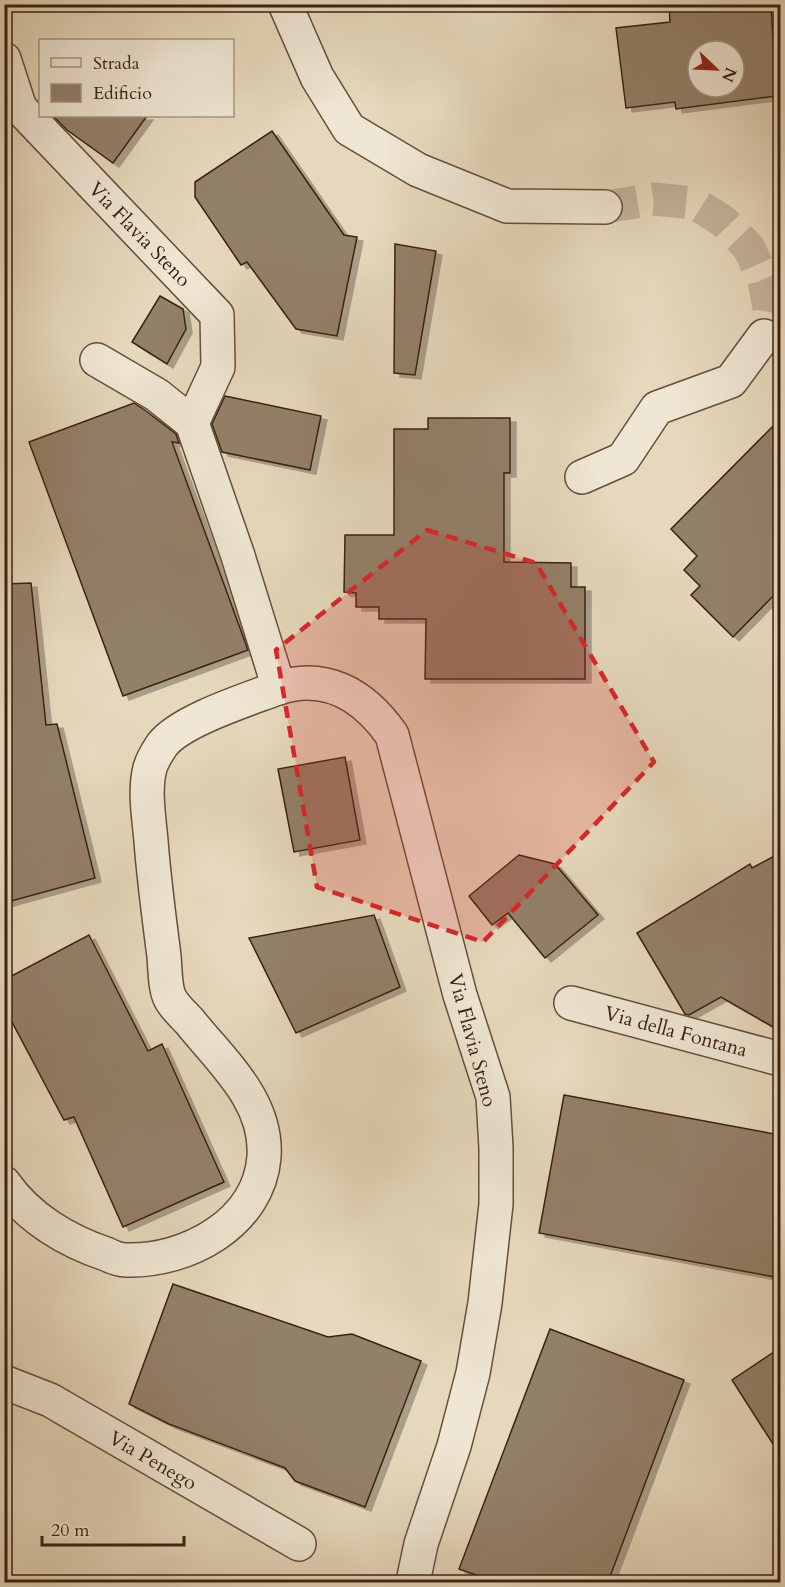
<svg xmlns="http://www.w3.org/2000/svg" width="785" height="1587" viewBox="0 0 785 1587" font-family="Cardo,serif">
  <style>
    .building { fill: #938069; stroke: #3a2110; stroke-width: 1.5; fill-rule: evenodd; filter: url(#shadow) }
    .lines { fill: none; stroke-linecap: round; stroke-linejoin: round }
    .street-tunnel { stroke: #c4b39a; stroke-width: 33; stroke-dasharray: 33 16; stroke-linecap: butt }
    .street-casing { stroke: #654f3b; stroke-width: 36 }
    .street { stroke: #efe6d3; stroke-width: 33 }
    .marked { fill: #d62828; fill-opacity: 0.2; stroke: #d62828; stroke-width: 4.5; stroke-dasharray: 12 8; stroke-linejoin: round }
    .labels { text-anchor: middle; stroke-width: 5; stroke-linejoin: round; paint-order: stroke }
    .street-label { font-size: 20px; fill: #3a2110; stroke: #efe6d3 }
  </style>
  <defs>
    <filter id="shadow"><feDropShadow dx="6" dy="4" stdDeviation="0" flood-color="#0004"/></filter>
  </defs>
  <rect width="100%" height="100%" fill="#e6d8bc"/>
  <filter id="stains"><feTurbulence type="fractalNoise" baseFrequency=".00333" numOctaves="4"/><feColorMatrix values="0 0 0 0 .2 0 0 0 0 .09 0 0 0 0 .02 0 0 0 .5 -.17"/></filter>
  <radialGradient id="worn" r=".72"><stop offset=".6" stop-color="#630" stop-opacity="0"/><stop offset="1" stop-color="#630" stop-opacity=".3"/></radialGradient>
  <g class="building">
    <path d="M 669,4 L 771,4 L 776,96 L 676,109 L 675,102 L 626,108 L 616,28 L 670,22 ZM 698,51 L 734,51 L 734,87 L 698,87 Z"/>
    <path d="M 53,116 L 147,116 L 113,163 L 67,130 Z"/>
    <path d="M 272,131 L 344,235 L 357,237 L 337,336 L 296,329 L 247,262 L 241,265 L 195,197 L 195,182 Z"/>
    <path d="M 395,244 L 436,251 L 415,375 L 394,373 Z"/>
    <path d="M 160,296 L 183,309 L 186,329 L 167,364 L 132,342 Z"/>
    <path d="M 225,396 L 321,416 L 310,470 L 222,452 L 212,424 Z"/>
    <path d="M 134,403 L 146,411 L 176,434 L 179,443 L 172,442 L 248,650 L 123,696 L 29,442 Z"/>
    <path d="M 428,418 L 510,418 L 510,473 L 504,473 L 504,562 L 571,563 L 571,587 L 585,587 L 585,679 L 425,679 L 426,619 L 379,619 L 379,607 L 356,607 L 356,593 L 344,592 L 345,535 L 394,535 L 394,429 L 428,429 Z"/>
    <path d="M 780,419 L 780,589 L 733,637 L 691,595 L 700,586 L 684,570 L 697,556 L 671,529 Z"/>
    <path d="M 31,583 L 46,725 L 57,724 L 95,878 L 4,903 L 4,584 Z"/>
    <path d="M 345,757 L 360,840 L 294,852 L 278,769 Z"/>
    <path d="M 780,853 L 780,1031 L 721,997 L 689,1015 L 685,1014 L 637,933 L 750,864 L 752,868 Z"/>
    <path d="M 519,855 L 555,864 L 598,915 L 545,958 L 508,913 L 492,925 L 469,896 Z"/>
    <path d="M 374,915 L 400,987 L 296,1033 L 249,938 Z"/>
    <path d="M 89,935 L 148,1051 L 162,1044 L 224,1182 L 123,1227 L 74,1117 L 64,1120 L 4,1007 L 4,980 Z"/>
    <path d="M 564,1095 L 780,1135 L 780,1278 L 539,1233 Z"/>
    <path d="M 173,1284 L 328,1337 L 352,1334 L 421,1361 L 365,1507 L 295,1481 L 285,1468 L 169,1424 L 129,1404 Z"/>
    <path d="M 550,1329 L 684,1380 L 608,1582 L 496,1582 L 459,1569 Z"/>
    <path d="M 780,1348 L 780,1455 L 732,1380 Z"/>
  </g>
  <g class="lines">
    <path class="street-tunnel" d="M 605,207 L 654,199 L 694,203 L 723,221 L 749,248 L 764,281 L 769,308 L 764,336"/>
    <g class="street-casing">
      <g id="street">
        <path d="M 285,4 L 317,77 L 349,129 L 418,170 L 507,206 L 605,207"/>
        <path d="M 4,59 L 20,108 L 217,315 L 218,367 L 192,423"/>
        <path d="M 97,360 L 157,395 L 192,423 L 238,556 L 279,688"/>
        <path d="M 582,477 L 623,459 L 657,408 L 731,381 L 764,336"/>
        <path d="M 571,1003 L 780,1059"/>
        <path d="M 4,1183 C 28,1218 67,1241 106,1254 C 112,1257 119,1260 126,1260 C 187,1262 259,1223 264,1157 C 268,1101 222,1062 190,1022 C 184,1015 174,1007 170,998 C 165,989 165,967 164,956 C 159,918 154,880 151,841 C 149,817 144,791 150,768 C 152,761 158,751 162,745 C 180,721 246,700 275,689 C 325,671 364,695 392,735 L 460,995 L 493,1097 L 496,1148 L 496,1204 L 485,1303 L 473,1373 L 454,1446 L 421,1544 L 413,1582"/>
        <path d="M 4,1382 L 50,1400 L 299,1544"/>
      </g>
    </g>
    <use href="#street" class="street"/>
  </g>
  <path class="marked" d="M 427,530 L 536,563 L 654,762 L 483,942 L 317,887 L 276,650 Z"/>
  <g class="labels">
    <g class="street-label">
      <text transform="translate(140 234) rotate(46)" y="7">Via Flavia Steno</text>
      <text transform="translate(676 1031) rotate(15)" y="7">Via della Fontana</text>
      <text transform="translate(473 1040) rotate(75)" y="7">Via Flavia Steno</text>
      <text transform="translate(153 1460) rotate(30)" y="7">Via Penego</text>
    </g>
  </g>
  <rect width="785" height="1587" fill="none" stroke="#e6d8bc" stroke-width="24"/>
  <rect x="6" y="6" width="773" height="1575" fill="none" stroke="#3a2110" stroke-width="3"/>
  <rect x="12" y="12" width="761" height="1563" fill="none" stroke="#3a2110" stroke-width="1.5"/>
  <rect x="39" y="39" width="195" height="78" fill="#efe6d3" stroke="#a79785" stroke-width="1.5"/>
  <rect x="51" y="58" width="30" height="9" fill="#efe6d3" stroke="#a79785" stroke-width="1.5"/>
  <text x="93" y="69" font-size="18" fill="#3a2110">Strada</text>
  <rect x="51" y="84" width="30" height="18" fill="#938069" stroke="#a79785" stroke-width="1.5"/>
  <text x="93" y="99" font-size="18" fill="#3a2110">Edificio</text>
  <g transform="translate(716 69) rotate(113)"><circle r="28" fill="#efe6d3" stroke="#a79785" stroke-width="1.5"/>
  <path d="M0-4.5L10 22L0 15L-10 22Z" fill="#8f2418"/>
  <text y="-9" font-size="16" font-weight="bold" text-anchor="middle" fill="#3a2110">N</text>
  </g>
  <path d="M42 1536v9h142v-9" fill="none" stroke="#3a2110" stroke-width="3"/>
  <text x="51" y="1536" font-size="18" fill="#3a2110" stroke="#efe6d3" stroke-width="4.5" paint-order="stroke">20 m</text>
  <rect width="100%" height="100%" filter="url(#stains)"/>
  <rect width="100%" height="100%" fill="url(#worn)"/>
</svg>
